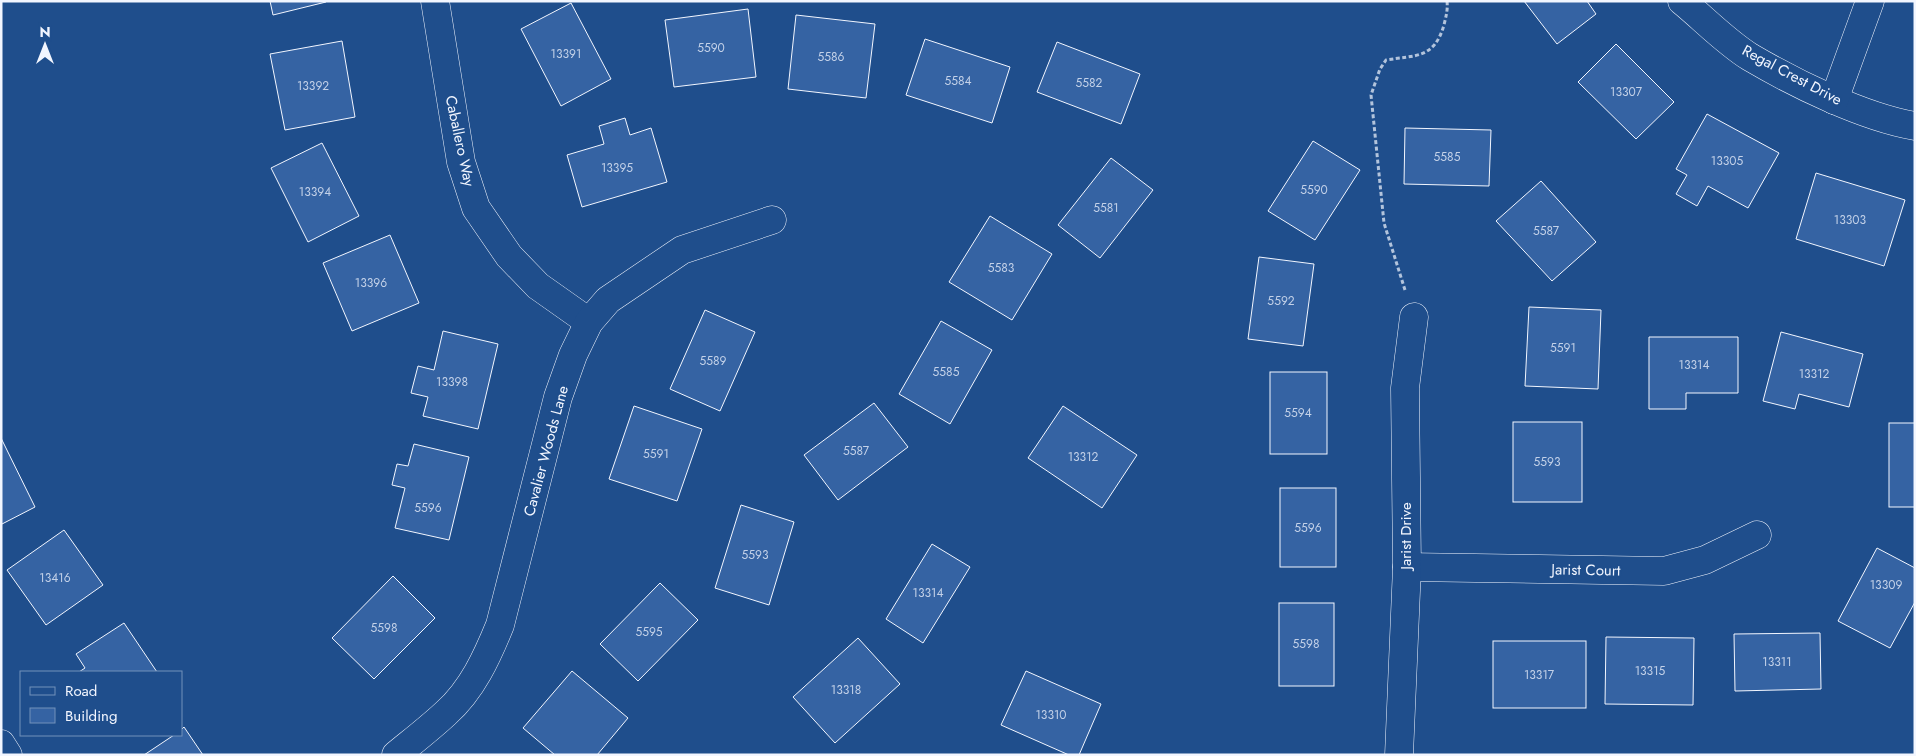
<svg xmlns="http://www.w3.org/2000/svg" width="1916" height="756" viewBox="0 0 1916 756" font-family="Jost,sans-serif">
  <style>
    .building { fill: #3563a3; stroke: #f2f6ff }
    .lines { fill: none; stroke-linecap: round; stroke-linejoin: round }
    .minor-casing { stroke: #f2f6ff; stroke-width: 29 }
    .path { stroke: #b3c4dc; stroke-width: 3; stroke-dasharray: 4 2.5; stroke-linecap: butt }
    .minor { stroke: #1f4e8c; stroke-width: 28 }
    .labels { text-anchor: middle; stroke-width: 4; stroke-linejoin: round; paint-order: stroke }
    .number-label { font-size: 12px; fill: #c3d1e8 }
    .street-label { font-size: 15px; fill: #f2f6ff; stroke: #1f4e8c }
  </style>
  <rect width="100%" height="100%" fill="#1f4e8c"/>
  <g class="building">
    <path d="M 270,1 L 325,1 L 326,2 L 273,15 Z"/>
    <path d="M 1524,1 L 1587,1 L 1596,14 L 1557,44 Z"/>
    <path d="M 571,3 L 611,79 L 561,106 L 521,29 Z"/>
    <path d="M 748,9 L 756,77 L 674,87 L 665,20 Z"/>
    <path d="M 796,15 L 875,24 L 866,98 L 788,89 Z"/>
    <path d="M 925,39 L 1010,67 L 992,123 L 906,95 Z"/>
    <path d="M 342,41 L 355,117 L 285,130 L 270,54 Z"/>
    <path d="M 1057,42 L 1140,74 L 1121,124 L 1037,92 Z"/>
    <path d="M 1616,44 L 1674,102 L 1636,139 L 1578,82 Z"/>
    <path d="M 1707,114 L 1779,153 L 1748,208 L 1708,186 L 1697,206 L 1676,194 L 1687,175 L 1676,169 Z"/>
    <path d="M 625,118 L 630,135 L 651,128 L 667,182 L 582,207 L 567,155 L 604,144 L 599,126 Z"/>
    <path d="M 1405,128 L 1491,130 L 1489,186 L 1404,184 Z"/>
    <path d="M 1313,141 L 1360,170 L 1315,240 L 1268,211 Z"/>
    <path d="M 322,143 L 359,216 L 308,242 L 271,168 Z"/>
    <path d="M 1111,158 L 1153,190 L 1100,258 L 1058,225 Z"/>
    <path d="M 1816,173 L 1905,200 L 1884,266 L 1796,239 Z"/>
    <path d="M 1541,181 L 1596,242 L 1552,281 L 1496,221 Z"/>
    <path d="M 990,216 L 1052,254 L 1012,320 L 949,282 Z"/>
    <path d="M 390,235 L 419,303 L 352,331 L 323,263 Z"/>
    <path d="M 1259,257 L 1314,264 L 1303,346 L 1248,339 Z"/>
    <path d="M 1529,307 L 1601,310 L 1598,389 L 1525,386 Z"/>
    <path d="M 705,310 L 755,332 L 720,411 L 670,389 Z"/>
    <path d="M 941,321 L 992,350 L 950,424 L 899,394 Z"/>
    <path d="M 443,331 L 498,344 L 478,429 L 423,416 L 428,397 L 411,393 L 418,366 L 434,370 Z"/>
    <path d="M 1781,332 L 1863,354 L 1849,407 L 1799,394 L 1795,409 L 1763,401 Z"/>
    <path d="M 1649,337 L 1738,337 L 1738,393 L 1686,393 L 1686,409 L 1649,409 Z"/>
    <rect x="1270" y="372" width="57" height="82"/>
    <path d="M 874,403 L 908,447 L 838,500 L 804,455 Z"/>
    <path d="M 634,406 L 702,429 L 677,501 L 609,479 Z"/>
    <path d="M 1063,406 L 1137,455 L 1102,508 L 1028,458 Z"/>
    <rect x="1513" y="422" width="69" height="80"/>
    <rect x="1889" y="423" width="26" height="84"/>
    <path d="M 1,438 L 35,507 L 2,524 L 1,523 Z"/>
    <path d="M 414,444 L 469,457 L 449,540 L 395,528 L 405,488 L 392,485 L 397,464 L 408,466 Z"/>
    <rect x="1280" y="488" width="56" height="79"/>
    <path d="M 741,505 L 794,522 L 769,605 L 715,588 Z"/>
    <path d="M 64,530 L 103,585 L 46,625 L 7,570 Z"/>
    <path d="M 932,544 L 970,567 L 923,643 L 886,619 Z"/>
    <path d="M 1877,548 L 1915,568 L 1915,602 L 1890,648 L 1838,621 Z"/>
    <path d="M 393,576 L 435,618 L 374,679 L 332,638 Z"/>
    <path d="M 660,583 L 698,620 L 638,681 L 600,644 Z"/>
    <rect x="1279" y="603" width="55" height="83"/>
    <path d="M 124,623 L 157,672 L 79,672 L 85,668 L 76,654 Z"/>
    <path d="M 1820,633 L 1821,689 L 1735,691 L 1734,634 Z"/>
    <path d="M 1606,637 L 1694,638 L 1693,705 L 1605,704 Z"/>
    <path d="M 858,638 L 900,684 L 835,743 L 793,697 Z"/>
    <rect x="1493" y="641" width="93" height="67"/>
    <path d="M 572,671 L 628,718 L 597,755 L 555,755 L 523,728 Z"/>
    <path d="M 1026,671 L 1101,704 L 1079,755 L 1069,755 L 1001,725 Z"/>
    <path d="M 184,727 L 203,755 L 144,755 L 174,735 L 181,735 L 181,730 Z"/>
  </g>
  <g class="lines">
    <g class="minor-casing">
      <g id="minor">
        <path d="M 435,1 L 461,162 L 476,208 L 509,256 L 538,286 L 589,322"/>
        <path d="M 1682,1 C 1704,19 1726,42 1750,57 C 1796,84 1863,117 1915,126"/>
        <path d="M 1834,100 L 1870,1"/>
        <path d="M 1407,567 L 1664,571 L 1705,560 L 1757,535"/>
        <path d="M 1,744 L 8,755"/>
        <path d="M 396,755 C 413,741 430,728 446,713 C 472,690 487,657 500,625 L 558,397 L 573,355 L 589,322 L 608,300 L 682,250 L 772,220"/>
        <path d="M 1399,755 L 1407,567 L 1405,388 L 1414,317"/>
      </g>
    </g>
    <path class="path" d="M 1405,290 L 1384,223 L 1371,95 L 1380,69 L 1386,60 C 1416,55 1434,59 1444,25 C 1446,16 1448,10 1447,1"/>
    <use href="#minor" class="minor"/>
  </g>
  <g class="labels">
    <g class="number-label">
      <text x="711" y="52">5590</text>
      <text x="566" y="58">13391</text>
      <text x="831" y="61">5586</text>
      <text x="958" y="85">5584</text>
      <text x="1089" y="87">5582</text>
      <text x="313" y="90">13392</text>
      <text x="1626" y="96">13307</text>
      <text x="1447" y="161">5585</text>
      <text x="1727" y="165">13305</text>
      <text x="617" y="172">13395</text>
      <text x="1314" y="194">5590</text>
      <text x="315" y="196">13394</text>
      <text x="1106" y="212">5581</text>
      <text x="1850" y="224">13303</text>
      <text x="1546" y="235">5587</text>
      <text x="1001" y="272">5583</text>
      <text x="371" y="287">13396</text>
      <text x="1281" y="305">5592</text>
      <text x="1563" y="352">5591</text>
      <text x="713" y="365">5589</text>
      <text x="1694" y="369">13314</text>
      <text x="946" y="376">5585</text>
      <text x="1814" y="378">13312</text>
      <text x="452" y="386">13398</text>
      <text x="1298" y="417">5594</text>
      <text x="856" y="455">5587</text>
      <text x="656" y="458">5591</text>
      <text x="1083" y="461">13312</text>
      <text x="1547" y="466">5593</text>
      <text x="428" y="512">5596</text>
      <text x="1308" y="532">5596</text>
      <text x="755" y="559">5593</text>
      <text x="55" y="582">13416</text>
      <text x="1886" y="589">13309</text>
      <text x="928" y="597">13314</text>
      <text x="384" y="632">5598</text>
      <text x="649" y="636">5595</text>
      <text x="1306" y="648">5598</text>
      <text x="1777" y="666">13311</text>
      <text x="1650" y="675">13315</text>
      <text x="1539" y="679">13317</text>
      <text x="846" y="694">13318</text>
      <text x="1051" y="719">13310</text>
    </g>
    <g class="street-label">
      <text transform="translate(1792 75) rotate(28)" y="5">Regal Crest Drive</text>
      <text transform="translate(460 141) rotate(78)" y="5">Caballero Way</text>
      <text transform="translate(546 451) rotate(-75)" y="5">Cavalier Woods Lane</text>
      <text transform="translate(1406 536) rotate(-90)" y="5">Jarist Drive</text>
      <text transform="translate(1586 570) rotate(1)" y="5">Jarist Court</text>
    </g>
  </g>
  <rect width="1916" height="756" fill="none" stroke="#f2f6ff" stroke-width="5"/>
  <rect x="20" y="671" width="162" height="65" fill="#1f4e8c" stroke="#7391ba"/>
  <rect x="30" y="687" width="25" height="8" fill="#1f4e8c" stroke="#7391ba"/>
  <text x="65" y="696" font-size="15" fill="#f2f6ff">Road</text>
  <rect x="30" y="708" width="25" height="15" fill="#3563a3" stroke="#7391ba"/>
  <text x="65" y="721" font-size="15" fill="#f2f6ff">Building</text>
  <g transform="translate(45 45)" stroke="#1f4e8c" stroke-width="4" paint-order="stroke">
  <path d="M0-4L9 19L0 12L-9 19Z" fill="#f2f6ff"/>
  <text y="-8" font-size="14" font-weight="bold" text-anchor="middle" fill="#f2f6ff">N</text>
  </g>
</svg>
